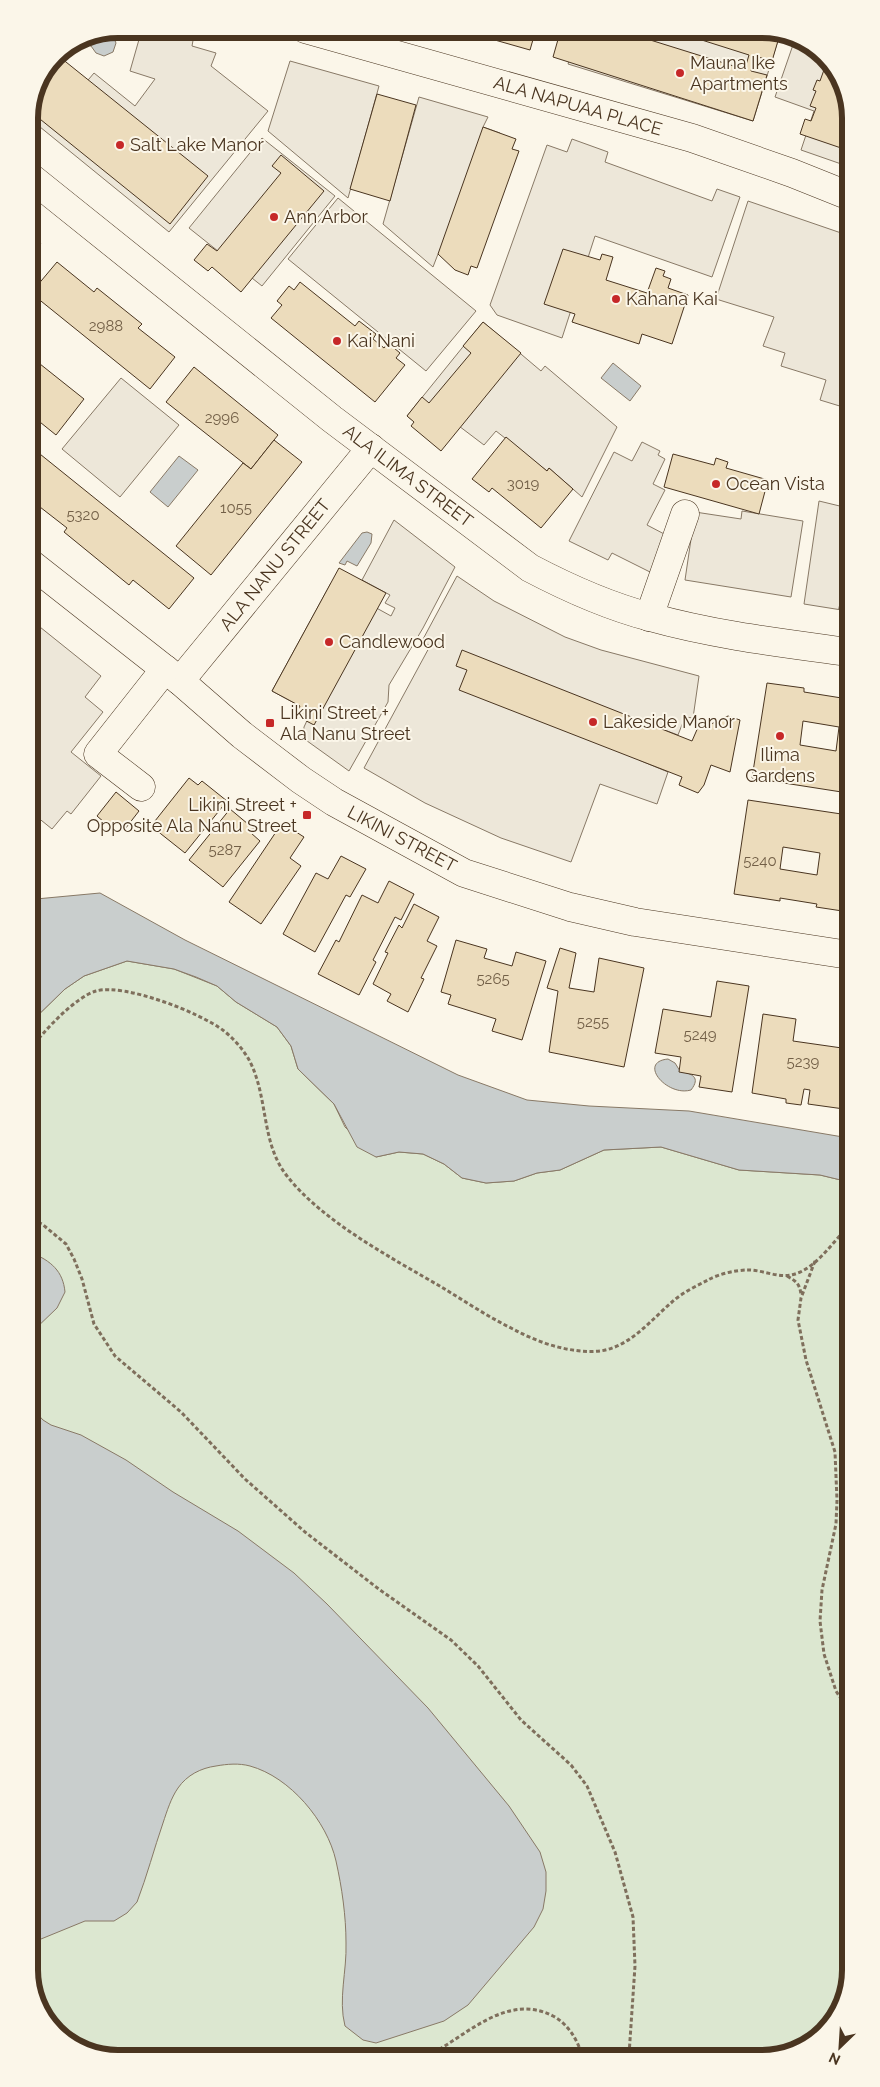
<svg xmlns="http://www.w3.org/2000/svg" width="880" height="2087" viewBox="0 0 880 2087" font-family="Raleway,sans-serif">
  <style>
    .green { fill: #dce7d0; stroke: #887966 }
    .parking { fill: #ede7d9; stroke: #887966 }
    .water { fill: #c9cecd; stroke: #887966 }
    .building { fill: #ecdcbc; stroke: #4a3520; fill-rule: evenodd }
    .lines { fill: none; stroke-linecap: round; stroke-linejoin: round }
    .minor-casing { stroke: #4a3520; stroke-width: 29 }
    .path { stroke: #7f6f5c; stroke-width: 3; stroke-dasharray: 4 2.5; stroke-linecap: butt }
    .minor { stroke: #fbf6e9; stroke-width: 28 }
    .poi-dot { fill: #c62828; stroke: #fbf6e9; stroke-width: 2 }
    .labels { text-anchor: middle; stroke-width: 4; stroke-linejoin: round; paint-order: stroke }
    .number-label { font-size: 15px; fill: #725f47 }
    .poi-label { font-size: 18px; fill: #4a3520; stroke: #fbf6e9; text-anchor: start }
    .street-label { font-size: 18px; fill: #4a3520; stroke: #fbf6e9 }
    .rim { fill: none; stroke: #4a3520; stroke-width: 6 }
  </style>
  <rect width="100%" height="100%" fill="#fbf6e9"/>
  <path class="green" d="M 127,961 L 174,969 L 217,986 L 236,1002 L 277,1027 L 291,1046 L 298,1069 L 334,1104 L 345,1127 L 376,1157 L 399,1152 L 423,1154 L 444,1164 L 462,1178 L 486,1183 L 514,1181 L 537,1173 L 560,1170 L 604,1150 L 661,1147 L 739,1170 L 820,1175 L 849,1182 L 851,1969 L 833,2023 L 790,2054 L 112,2058 L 63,2040 L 33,1997 L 31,1022 L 65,989 L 84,976 Z"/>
  <g class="parking">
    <path d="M 142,29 L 170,29 L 194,35 L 192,46 L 216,53 L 211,66 L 268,111 L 169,232 L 29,118 L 29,112 L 49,68 L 78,92 L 94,73 L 135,106 L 155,79 L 130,71 Z"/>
    <path d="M 579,29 L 768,29 L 780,34 L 753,121 L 568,64 Z"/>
    <path d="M 795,39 L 817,47 L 847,90 L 847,166 L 801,150 L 814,111 L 775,97 Z"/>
    <path d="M 290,61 L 379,86 L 348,198 L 268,131 Z"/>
    <path d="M 419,97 L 488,117 L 483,127 L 500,133 L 455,261 L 438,254 L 433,267 L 383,224 Z"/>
    <path d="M 262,138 L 335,196 L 262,286 L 189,228 Z"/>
    <path d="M 572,139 L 608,152 L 605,162 L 712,201 L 717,189 L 740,197 L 712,277 L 595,236 L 562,338 L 497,315 L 490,305 L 547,145 L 567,152 Z"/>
    <path d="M 338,198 L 476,311 L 426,371 L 288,259 Z"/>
    <path d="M 748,201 L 847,235 L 847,419 L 840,416 L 843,407 L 820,400 L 826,380 L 781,366 L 785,353 L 763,346 L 774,317 L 716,299 Z"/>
    <path d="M 483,322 L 541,371 L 545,366 L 617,427 L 582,497 L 549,468 L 547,471 L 496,431 L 484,445 L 451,420 L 436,439 L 407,416 Z"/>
    <path d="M 121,378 L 179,425 L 120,497 L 62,449 Z"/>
    <path d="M 642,442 L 660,451 L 658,455 L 665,459 L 653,484 L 665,490 L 647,525 L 668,536 L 650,572 L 612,553 L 608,560 L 569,541 L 614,452 L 632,461 Z"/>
    <path d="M 819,501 L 848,508 L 848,611 L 804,604 Z"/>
    <path d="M 742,511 L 803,521 L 791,597 L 685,580 L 695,512 L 741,519 Z"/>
    <path d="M 394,520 L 455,567 L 423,628 L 389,685 L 388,702 L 349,771 L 303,738 L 304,727 L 311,712 L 272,691 L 331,583 L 391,616 L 395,608 L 385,603 L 390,595 L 362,580 Z"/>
    <path d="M 457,576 L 494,601 L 565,637 L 601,650 L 699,676 L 693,718 L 685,717 L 678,735 L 651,725 L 639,760 L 668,772 L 657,804 L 600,784 L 571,862 L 501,838 L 425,803 L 364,768 L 430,646 L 422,641 Z"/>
    <path d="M 30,619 L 101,676 L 85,697 L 103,712 L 71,752 L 101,776 L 71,814 L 67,811 L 52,829 L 31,812 Z"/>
  </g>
  <g class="water">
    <path d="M 107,31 L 112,34 L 116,43 L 113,52 L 104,56 L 96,53 L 91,46 L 76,41 L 84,35 Z"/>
    <path d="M 613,363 L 641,386 L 630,401 L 601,378 Z"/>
    <path d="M 179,456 L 198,470 L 168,507 L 150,492 Z"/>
    <path d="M 367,532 L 372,534 L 371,543 L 357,566 L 347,561 L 345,565 L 339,563 L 362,533 Z"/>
    <path d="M 100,893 L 185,940 L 458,1075 L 527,1100 L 589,1106 L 689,1111 L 843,1137 L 849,1140 L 849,1182 L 820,1175 L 739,1170 L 661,1147 L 604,1150 L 560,1170 L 537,1173 L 514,1181 L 486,1183 L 462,1178 L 444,1164 L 423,1154 L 399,1152 L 376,1157 L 357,1147 L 334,1104 L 298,1069 L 291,1046 L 277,1027 L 236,1002 L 217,986 L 196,977 L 174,969 L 127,961 L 84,976 L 65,989 L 31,1022 L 31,902 L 36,899 Z"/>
    <path d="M 668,1059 L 675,1063 L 680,1071 C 692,1074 701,1077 691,1090 C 667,1097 637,1062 668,1059 Z"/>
    <path d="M 32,1253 C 51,1261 63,1271 65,1292 L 57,1308 L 32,1332 Z"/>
    <path d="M 32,1408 L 43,1420 L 51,1425 L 81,1435 L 126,1460 L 173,1492 L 238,1531 L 294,1573 L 327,1604 L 428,1708 L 509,1806 L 540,1852 L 546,1872 L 546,1891 L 543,1909 L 534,1927 L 468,2005 L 444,2021 L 376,2043 L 363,2040 L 345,2026 C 338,1999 347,1971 346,1943 C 346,1916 342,1888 336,1861 C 327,1821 290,1777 250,1766 C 239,1763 227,1764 216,1766 C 201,1768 187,1775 178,1788 C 171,1798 167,1811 163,1823 C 154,1849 147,1876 137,1902 L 127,1913 L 114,1921 L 85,1921 L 41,1939 L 33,1945 Z"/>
  </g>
  <g class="building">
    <path d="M 456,29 L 536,29 L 530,50 Z"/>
    <path d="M 561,29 L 615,29 L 740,68 L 742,63 L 746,65 L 749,55 L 667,29 L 768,29 L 780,34 L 772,61 L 755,56 L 751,71 L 767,75 L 753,121 L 553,57 Z"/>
    <path d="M 56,54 L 208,176 L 170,224 L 30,111 Z"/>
    <path d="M 825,67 L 832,68 L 847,90 L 847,150 L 800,134 L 805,119 L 811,121 L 816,108 L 810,106 L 816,91 L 813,90 L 817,80 L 820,81 Z"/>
    <path d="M 377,94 L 416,105 L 390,201 L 350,189 Z"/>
    <path d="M 483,127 L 516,139 L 512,149 L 519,151 L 477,268 L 471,266 L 468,275 L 455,270 L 438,254 Z"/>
    <path d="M 281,155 L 324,191 L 241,292 L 212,267 L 208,271 L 194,260 L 207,244 L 217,251 L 281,173 L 272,166 Z"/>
    <path d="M 29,234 L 41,243 L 29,257 Z"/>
    <path d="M 563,249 L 600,260 L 602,254 L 613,257 L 606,280 L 647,293 L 656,268 L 665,271 L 663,276 L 671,279 L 668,288 L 688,295 L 672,344 L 642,334 L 639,344 L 572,322 L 575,314 L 544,304 Z"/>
    <path d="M 57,262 L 94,292 L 97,288 L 142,324 L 138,328 L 175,357 L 150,389 L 31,293 Z"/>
    <path d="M 300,282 L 355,326 L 359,321 L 376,334 L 373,339 L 384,348 L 388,343 L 400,353 L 396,358 L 405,365 L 375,402 L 271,318 L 282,305 L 277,301 L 289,286 L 294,290 Z"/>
    <path d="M 483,322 L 521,353 L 441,451 L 411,426 L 414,422 L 407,416 L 422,397 L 429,403 L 471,353 L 463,346 Z"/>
    <path d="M 30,356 L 84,399 L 56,435 L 30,414 Z"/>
    <path d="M 194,367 L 278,435 L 251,469 L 166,402 Z"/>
    <path d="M 506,437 L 547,471 L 549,468 L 573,489 L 541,528 L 492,488 L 489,492 L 472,479 Z"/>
    <path d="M 274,440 L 302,462 L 211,575 L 176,546 L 243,463 L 251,469 Z"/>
    <path d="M 30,446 L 194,578 L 169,609 L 133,580 L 129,585 L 64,532 L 67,528 L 31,500 L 30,502 Z"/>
    <path d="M 673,454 L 714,465 L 716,458 L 728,462 L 726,468 L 768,480 L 759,514 L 664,487 Z"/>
    <path d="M 846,561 L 848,561 L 848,610 L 839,609 Z"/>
    <path d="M 339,568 L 386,593 L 314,725 L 295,715 L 300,706 L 272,691 Z"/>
    <path d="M 462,650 L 692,741 L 699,725 L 709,725 L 728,716 L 740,720 L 730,772 L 711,765 L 704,785 L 698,793 L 679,785 L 682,777 L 459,690 L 467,670 L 456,666 Z"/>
    <path d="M 767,683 L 804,688 L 804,692 L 848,699 L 848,793 L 752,778 ZM 803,721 L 839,727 L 836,751 L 800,745 Z"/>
    <path d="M 189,778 L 198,785 L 202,781 L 227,801 L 185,853 L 151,826 Z"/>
    <path d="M 116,792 L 139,811 L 125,829 L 117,823 L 112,829 L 97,816 Z"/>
    <path d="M 748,800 L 848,815 L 849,912 L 816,907 L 817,904 L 780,898 L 780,901 L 734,894 ZM 783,847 L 820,853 L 817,875 L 780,869 Z"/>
    <path d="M 230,809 L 254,829 L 251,833 L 260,841 L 223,887 L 189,860 Z"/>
    <path d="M 282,823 L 304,837 L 290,858 L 301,866 L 261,924 L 229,902 Z"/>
    <path d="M 341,856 L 366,869 L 350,897 L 346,895 L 315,952 L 283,934 L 316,873 L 328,879 Z"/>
    <path d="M 389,881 L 414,894 L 401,920 L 395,917 L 373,960 L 376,962 L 359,995 L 318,974 L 336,940 L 339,942 L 362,895 L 378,903 Z"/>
    <path d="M 414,904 L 439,917 L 427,941 L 437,946 L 421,978 L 424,979 L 408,1012 L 387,1001 L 391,994 L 373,984 L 388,953 L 385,952 L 399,925 L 402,928 Z"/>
    <path d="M 456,940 L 487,949 L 484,958 L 512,966 L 516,952 L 546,961 L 522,1040 L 492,1031 L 496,1019 L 448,1004 L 451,995 L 441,992 Z"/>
    <path d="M 560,948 L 576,953 L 569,988 L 594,992 L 599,958 L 644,968 L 624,1067 L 549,1052 L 558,991 L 547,988 Z"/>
    <path d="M 717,981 L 749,986 L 732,1092 L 699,1087 L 701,1076 L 679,1072 L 681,1057 L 655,1053 L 663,1009 L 711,1017 Z"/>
    <path d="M 763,1014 L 796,1019 L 793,1041 L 849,1049 L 849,1075 L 844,1109 L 808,1104 L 810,1090 L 804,1089 L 801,1105 L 786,1103 L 786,1099 L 752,1093 Z"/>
  </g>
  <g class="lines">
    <g class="minor-casing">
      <g id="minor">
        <path d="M 305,29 L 692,138 L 792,173 L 847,195"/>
        <path d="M 29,176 L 332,419 L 530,568 C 568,588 608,606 650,617 C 714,635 782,643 848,652"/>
        <path d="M 30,563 L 180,681 L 242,735 L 301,780 L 334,802 L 464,873 L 570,907 L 635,922 L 849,955"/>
        <path d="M 649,617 L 685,514"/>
        <path d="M 180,681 L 371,448"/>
        <path d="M 141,787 L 98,754 L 165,669"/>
      </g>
    </g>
    <g class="path">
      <path d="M 31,1049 C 42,1032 77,996 96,991 C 125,983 201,1013 224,1031 C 233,1038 242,1048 248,1058 C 269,1095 260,1142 287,1176 C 323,1222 392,1258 443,1288 C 466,1302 490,1318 515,1330 C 539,1343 572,1354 600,1351 C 630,1347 651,1320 672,1302 C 682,1293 696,1286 708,1280 C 718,1274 736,1270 748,1270 C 764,1270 779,1279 795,1274 C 815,1268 831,1245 845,1230"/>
      <path d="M 32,1220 L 42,1224 L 66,1244 L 74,1259 L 82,1279 L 94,1324 L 115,1356 L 181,1412 L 245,1479 L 305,1532 L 380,1590 L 451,1640 L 478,1666 L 521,1720 L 571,1765 L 587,1786 L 615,1852 L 633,1917 L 635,1966 L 629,2055"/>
      <path d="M 815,1261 L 801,1298 L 798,1320 L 806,1360 L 835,1452 L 837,1500 L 836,1524 L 822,1590 L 820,1621 L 824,1654 L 836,1691 L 851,1714"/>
      <path d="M 787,1276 C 796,1281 800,1284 801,1295"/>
      <path d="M 428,2056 C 466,2036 507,1992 553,2016 C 568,2024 577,2039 582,2055"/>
    </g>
    <use href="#minor" class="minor"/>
  </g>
  <g class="poi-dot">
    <circle cx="680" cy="73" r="5"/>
    <circle cx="120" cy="145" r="5"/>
    <circle cx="274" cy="217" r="5"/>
    <circle cx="616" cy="299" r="5"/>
    <circle cx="337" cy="341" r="5"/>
    <circle cx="716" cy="484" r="5"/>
    <circle cx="329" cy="642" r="5"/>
    <circle cx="593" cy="722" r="5"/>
    <rect x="265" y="718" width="10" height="10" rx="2.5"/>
    <circle cx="780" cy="736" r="5"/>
    <rect x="302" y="810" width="10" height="10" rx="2.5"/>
  </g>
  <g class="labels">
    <g class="number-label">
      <text x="106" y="331">2988</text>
      <text x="222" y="423">2996</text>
      <text x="523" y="489">3019</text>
      <text x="236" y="513">1055</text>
      <text x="83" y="520">5320</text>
      <text x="225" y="855">5287</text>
      <text x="760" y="866">5240</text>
      <text x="493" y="984">5265</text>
      <text x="593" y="1027">5255</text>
      <text x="700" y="1040">5249</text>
      <text x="803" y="1067">5239</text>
    </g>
    <g class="poi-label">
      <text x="690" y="69">Mauna Ike<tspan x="690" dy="21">Apartments</tspan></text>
      <text x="130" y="151">Salt Lake Manor</text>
      <text x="284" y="223">Ann Arbor</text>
      <text x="626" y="305">Kahana Kai</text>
      <text x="347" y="347">Kai Nani</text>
      <text x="726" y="490">Ocean Vista</text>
      <text x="339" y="648">Candlewood</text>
      <text x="280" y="719">Likini Street +<tspan x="280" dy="21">Ala Nanu Street</tspan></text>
      <text x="603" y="728">Lakeside Manor</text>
      <text x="780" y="761" text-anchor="middle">Ilima<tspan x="780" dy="21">Gardens</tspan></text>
      <text x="297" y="811" text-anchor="end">Likini Street +<tspan x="297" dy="21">Opposite Ala Nanu Street</tspan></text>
    </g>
    <g class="street-label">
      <text transform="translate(578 106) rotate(16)" y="6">ALA NAPUAA PLACE</text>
      <text transform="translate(408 476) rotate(37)" y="6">ALA ILIMA STREET</text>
      <text transform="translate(275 565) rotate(-51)" y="6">ALA NANU STREET</text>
      <text transform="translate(402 839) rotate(28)" y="6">LIKINI STREET</text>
    </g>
  </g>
  <path d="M0 0H880V2087H0ZM118 38H762A80 80 0 0 1 842 118V1970A80 80 0 0 1 762 2050H118A80 80 0 0 1 38 1970V118A80 80 0 0 1 118 38Z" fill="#fbf6e9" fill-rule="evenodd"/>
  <path class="rim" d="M118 38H762A80 80 0 0 1 842 118V1970A80 80 0 0 1 762 2050H118A80 80 0 0 1 38 1970V118A80 80 0 0 1 118 38Z"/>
  <g transform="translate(840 2047) rotate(205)" stroke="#fbf6e9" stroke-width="4" paint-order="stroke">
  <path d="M0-4L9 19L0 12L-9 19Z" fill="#4a3520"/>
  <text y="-8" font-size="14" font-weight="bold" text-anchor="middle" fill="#4a3520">N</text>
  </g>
</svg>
